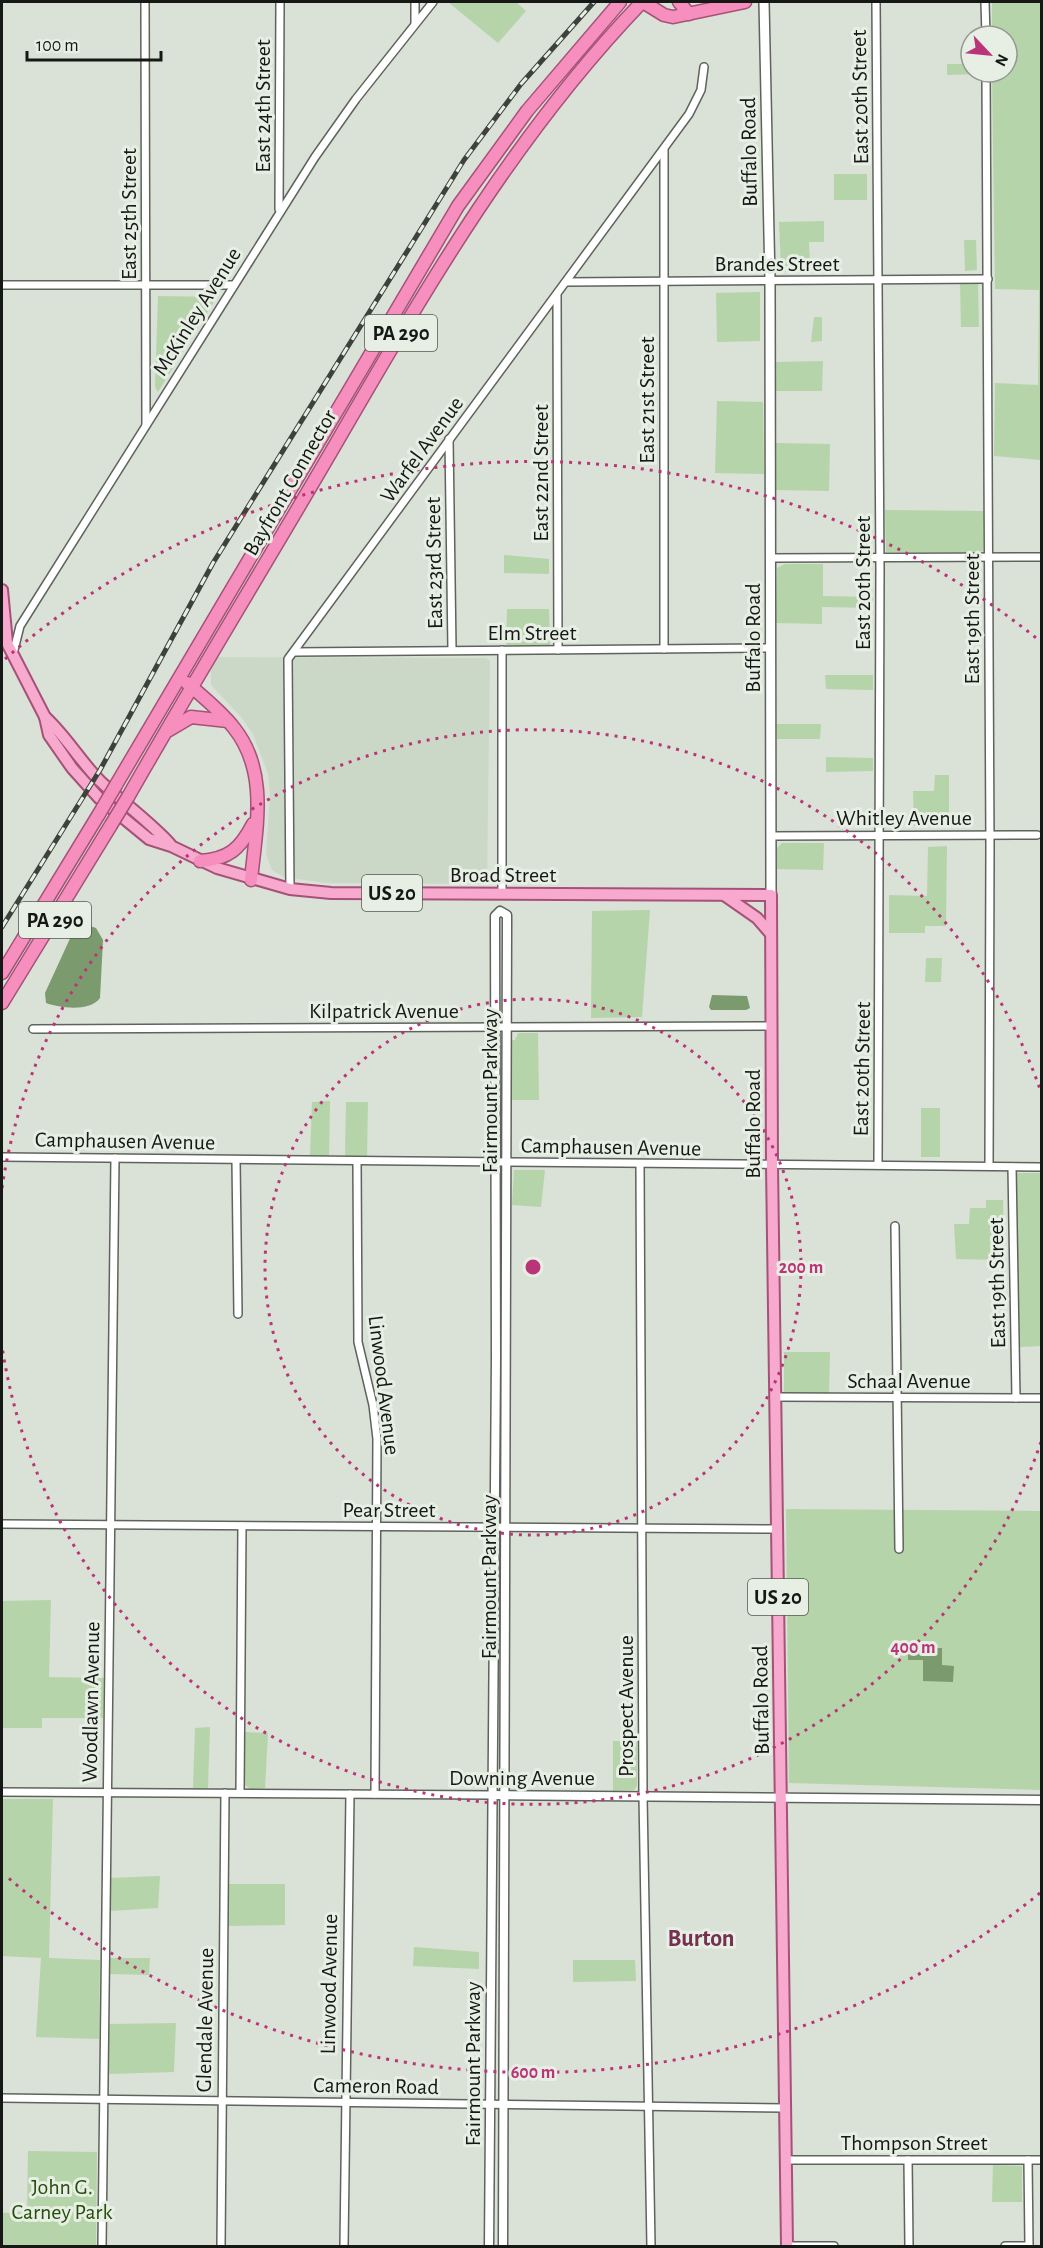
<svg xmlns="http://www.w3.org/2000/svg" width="1043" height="2248" viewBox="0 0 1043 2248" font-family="'Alegreya Sans',sans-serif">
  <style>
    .built { fill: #ccd8c7 }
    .green { fill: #b6d4a9 }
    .water { fill: #7b9a6d }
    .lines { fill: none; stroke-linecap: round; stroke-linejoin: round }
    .minor-casing { stroke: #5e645b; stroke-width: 10 }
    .tertiary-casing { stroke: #5e645b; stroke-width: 11 }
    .secondary-casing { stroke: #5e645b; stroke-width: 12 }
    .primary-casing { stroke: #a65278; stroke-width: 14 }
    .trunk-casing { stroke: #a65278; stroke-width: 15 }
    .minor { stroke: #fff; stroke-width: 7 }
    .tertiary { stroke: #fff; stroke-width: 8 }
    .secondary { stroke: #fff; stroke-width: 9 }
    .primary { stroke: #f8aace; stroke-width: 10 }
    .trunk { stroke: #f68ebe; stroke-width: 12 }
    .rail-casing { stroke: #3e413c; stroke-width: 5 }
    .rail { stroke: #e7eee4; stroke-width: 3; stroke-dasharray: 9; stroke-linecap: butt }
    .trunk-bridge-casing { stroke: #a65278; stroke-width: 15; stroke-linecap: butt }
    .trunk-bridge { stroke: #f68ebe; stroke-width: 12 }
    .ring { fill: none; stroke: #ba3578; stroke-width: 3; stroke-dasharray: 3 6 }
    .labels { text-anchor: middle; stroke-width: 6; stroke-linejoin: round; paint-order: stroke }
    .shield { fill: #e7eee4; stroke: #555853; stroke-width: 1.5 }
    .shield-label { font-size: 21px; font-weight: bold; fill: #161815 }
    .street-label { font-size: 22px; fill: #161815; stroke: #e7eee4 }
    .park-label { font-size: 22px; fill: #254e0b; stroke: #e7eee4 }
    .neighbourhood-label { font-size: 24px; font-weight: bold; fill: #743150; stroke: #e7eee4 }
    .centre { fill: #ba3578; stroke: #e7eee4; stroke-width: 3 }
    .ring-label { font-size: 18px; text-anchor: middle; font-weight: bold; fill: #ba3578; stroke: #e7eee4; stroke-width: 6; stroke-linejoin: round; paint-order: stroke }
  </style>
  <rect width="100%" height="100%" fill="#dae1d7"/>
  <path class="built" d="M 218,657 L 486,658 L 490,661 L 487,881 L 480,884 L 325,883 L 284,877 L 272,870 L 266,854 L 270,795 L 268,774 L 253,734 L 241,717 L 211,685 L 211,668 Z"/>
  <g class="green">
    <path d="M 448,2 L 516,2 L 526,11 L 498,43 Z"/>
    <path d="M 992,2 L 1041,2 L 1041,460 L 994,456 L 995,383 L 1038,385 L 1039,290 L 995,289 L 992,72 L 1007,72 L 1007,36 L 992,36 Z"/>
    <path d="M 947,64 L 971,64 L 971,72 L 977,74 L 947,75 Z"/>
    <rect x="834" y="174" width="33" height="26"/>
    <path d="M 824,221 L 824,242 L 809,242 L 810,264 L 807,264 L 807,272 L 785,272 L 781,269 L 779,222 Z"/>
    <path d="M 964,240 L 976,240 L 977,270 L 965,271 Z"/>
    <path d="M 978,282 L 979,327 L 961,327 L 960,283 Z"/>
    <path d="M 760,292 L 760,341 L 717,342 L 716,293 Z"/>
    <path d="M 158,296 L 217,297 L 158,392 L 155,387 Z"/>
    <path d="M 814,317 L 822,317 L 822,341 L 811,342 Z"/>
    <path d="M 823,361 L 822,391 L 776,391 L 776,362 Z"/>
    <path d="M 717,401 L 763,402 L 764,474 L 715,473 Z"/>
    <path d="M 775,443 L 830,444 L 829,491 L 776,490 Z"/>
    <path d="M 885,510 L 984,511 L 983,550 L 981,552 L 886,552 Z"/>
    <path d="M 504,555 L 549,559 L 549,574 L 504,573 Z"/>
    <path d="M 823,564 L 823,596 L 873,597 L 873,608 L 822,607 L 822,624 L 776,623 L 777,568 L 785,564 Z"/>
    <path d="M 507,609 L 549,609 L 550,645 L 506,645 Z"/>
    <path d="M 825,675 L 873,675 L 873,690 L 826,689 Z"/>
    <path d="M 776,724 L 821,724 L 820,739 L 777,739 Z"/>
    <path d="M 826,757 L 873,758 L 873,771 L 826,772 Z"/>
    <path d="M 935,775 L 949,775 L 949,825 L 914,826 L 913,791 L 934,791 Z"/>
    <path d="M 782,843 L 824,843 L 823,870 L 777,869 L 777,848 Z"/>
    <path d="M 947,846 L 946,926 L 925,926 L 925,933 L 889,933 L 889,895 L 927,896 L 928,847 Z"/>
    <path d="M 650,910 L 642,1017 L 591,1018 L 592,911 Z"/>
    <path d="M 926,958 L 942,958 L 941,982 L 925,982 Z"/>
    <path d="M 518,1033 L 538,1033 L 539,1100 L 512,1100 L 512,1040 L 515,1040 Z"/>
    <path d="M 330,1101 L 329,1157 L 310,1157 L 312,1102 Z"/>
    <path d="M 346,1102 L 368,1102 L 367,1157 L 345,1157 Z"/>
    <rect x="921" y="1108" width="19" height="49"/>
    <path d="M 514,1170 L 545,1170 L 541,1207 L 512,1205 Z"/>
    <path d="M 1015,1173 L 1041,1173 L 1041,1346 L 1019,1347 Z"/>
    <path d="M 986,1200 L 1003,1200 L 1004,1260 L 956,1259 L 954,1224 L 969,1224 L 970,1208 L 986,1208 Z"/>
    <path d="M 784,1352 L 830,1352 L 829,1393 L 784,1392 Z"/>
    <path d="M 786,1509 L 1041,1511 L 1041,1790 L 789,1783 Z"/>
    <path d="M 51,1600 L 49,1677 L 104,1678 L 103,1718 L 42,1718 L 42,1728 L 2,1728 L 2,1601 Z"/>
    <path d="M 210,1727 L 208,1788 L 193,1789 L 195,1728 Z"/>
    <path d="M 245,1732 L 268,1733 L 265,1788 L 250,1789 L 245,1785 Z"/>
    <path d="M 613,1741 L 637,1742 L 637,1786 L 634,1790 L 613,1791 Z"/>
    <path d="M 2,1799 L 53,1799 L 49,1958 L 100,1960 L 99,2039 L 36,2037 L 41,1958 L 2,1956 Z"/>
    <path d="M 160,1876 L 158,1908 L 110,1911 L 110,1878 Z"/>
    <path d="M 227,1884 L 285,1884 L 285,1925 L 227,1926 Z"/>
    <path d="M 414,1947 L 479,1952 L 479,1969 L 413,1966 Z"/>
    <path d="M 109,1958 L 150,1958 L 149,1975 L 110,1974 Z"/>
    <path d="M 573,1960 L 635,1960 L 636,1981 L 573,1982 Z"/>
    <path d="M 176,2023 L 174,2072 L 107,2074 L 109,2024 Z"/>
    <path d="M 28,2151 L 97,2152 L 96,2246 L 2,2246 L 2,2213 L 27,2212 Z"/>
    <path d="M 993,2165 L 1022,2166 L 1022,2202 L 992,2202 Z"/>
  </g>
  <g class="water">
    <path d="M 81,923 L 96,928 L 103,940 L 100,998 C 90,1012 60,1008 46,1003 L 45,993 L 73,932 Z"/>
    <path d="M 712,995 L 747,996 L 750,1008 L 746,1010 L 711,1010 L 709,1007 Z"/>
    <path d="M 908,1648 L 942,1648 L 942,1665 L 954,1666 L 953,1682 L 923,1681 L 923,1660 L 908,1660 Z"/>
  </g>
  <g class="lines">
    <g class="minor-casing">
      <g id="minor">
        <path d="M 145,2 L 146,425"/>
        <path d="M 876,2 L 880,568 L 878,1165"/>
        <path d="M 985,2 L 986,36"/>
        <path d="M 415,23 L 415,2"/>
        <path d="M 986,72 L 990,846 L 989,1166"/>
        <path d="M 664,150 L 664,649"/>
        <path d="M 279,209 L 280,2"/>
        <path d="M 566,282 L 988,279"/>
        <path d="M 2,285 L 234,285"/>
        <path d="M 557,296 L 558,650"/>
        <path d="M 449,439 L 452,650"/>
        <path d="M 771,558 L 1042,557"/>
        <path d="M 502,650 L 502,894"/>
        <path d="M 294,652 L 771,648"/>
        <path d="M 13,654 L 20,626 L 315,157 L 356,99 L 433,2"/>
        <path d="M 771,836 L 1037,835"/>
        <path d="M 290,889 L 288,659 L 689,114 L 701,90 L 704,67"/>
        <path d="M 33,1029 L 771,1026"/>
        <path d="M 2,1157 L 1039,1167"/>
        <path d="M 236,1160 L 238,1314"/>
        <path d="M 357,1161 L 358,1342 L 373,1405 L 377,1439 L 375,1794"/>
        <path d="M 640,1165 L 643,1796 L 651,2246"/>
        <path d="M 1012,1167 L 1016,1398"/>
        <path d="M 895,1226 L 899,1549"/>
        <path d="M 775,1397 L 1042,1398"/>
        <path d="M 2,1524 L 777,1529"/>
        <path d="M 2,1792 L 492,1795"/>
        <path d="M 240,1793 L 242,1526"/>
        <path d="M 2,2098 L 785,2108"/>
        <path d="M 786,2160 L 1042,2160"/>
        <path d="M 908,2160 L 909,2246"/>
        <path d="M 1028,2160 L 1029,2246"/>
        <path d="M 102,2246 L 115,1158"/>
        <path d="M 221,2246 L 225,1793"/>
        <path d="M 344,2246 L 350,1794"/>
        <path d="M 787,2246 L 834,2246"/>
        <path d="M 1005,2246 L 1029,2246"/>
      </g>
    </g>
    <g class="tertiary-casing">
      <g id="tertiary">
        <path d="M 492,1795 L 1042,1800"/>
        <path d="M 489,2246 L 496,1358 L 495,916 L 500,911 L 507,915 L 507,928 L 503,2246"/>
      </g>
    </g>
    <g class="secondary-casing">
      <path id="secondary" d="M 764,2 L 770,281 L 771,895"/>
    </g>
    <g class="primary-casing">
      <g id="primary">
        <path d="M 2,590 L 7,643 L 45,717 L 49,735 L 72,768 L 99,798 L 149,839 L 171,846 L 217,868 L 290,889 L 331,893 L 771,895 L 772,1165 L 787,2246"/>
        <path d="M 45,717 C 66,736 80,761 100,781 C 123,803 149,821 170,844"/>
        <path d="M 724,895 L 757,918 L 771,934"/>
      </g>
    </g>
    <g class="trunk-casing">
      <g id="trunk">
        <path d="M 643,2 L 664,15 L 673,17 L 745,2"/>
        <path d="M 679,2 L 689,14"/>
        <path d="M 187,683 C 203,697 221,711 234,728 C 269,772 256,828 251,880"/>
        <path d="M 169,730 L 191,717 L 228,721"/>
        <path d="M 116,785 L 458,206 L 527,111 L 620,2"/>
        <path d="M 128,797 C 194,681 264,567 331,452 C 424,292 513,136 642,2"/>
        <path d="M 200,861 C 229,859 240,849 253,824"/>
        <path d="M 2,973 L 99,814"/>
        <path d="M 2,1003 L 111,825"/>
      </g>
    </g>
    <use href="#minor" class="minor"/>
    <use href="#tertiary" class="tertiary"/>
    <use href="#secondary" class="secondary"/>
    <use href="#primary" class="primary"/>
    <use href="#trunk" class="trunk"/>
    <g class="rail-casing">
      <path id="rail" d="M 2,927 L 100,770 L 213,563 L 464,160 L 521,84 L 594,2"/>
    </g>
    <use href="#rail" class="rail"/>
    <g class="trunk-bridge-casing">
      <g id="trunk-bridge">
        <path d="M 99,814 L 116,785"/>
        <path d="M 111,825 L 128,797"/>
      </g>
    </g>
    <use href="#trunk-bridge" class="trunk-bridge"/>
  </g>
  <g class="ring">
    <circle cx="533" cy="1267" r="268"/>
    <path d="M1041 1442A537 537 0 0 1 2 1346M2 1188A537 537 0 0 1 1041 1092"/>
    <path d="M1040 1893A805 805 0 0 1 5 1875M5 659A805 805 0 0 1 1040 641"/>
  </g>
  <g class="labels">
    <g class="shield">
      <rect x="365" y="315" width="72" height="36" rx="4.5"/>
      <rect x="362" y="875" width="60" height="36" rx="4.5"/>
      <rect x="19" y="902" width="72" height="36" rx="4.5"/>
      <rect x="748" y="1579" width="60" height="36" rx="4.5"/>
    </g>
    <g class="shield-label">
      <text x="401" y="340">PA 290</text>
      <text x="392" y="900">US 20</text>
      <text x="55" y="927">PA 290</text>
      <text x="778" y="1604">US 20</text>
    </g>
    <g class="street-label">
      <text transform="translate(859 97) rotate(-91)" y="8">East 20th Street</text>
      <text transform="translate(262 106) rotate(-90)" y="8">East 24th Street</text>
      <text transform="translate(748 152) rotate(-91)" y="8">Buffalo Road</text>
      <text transform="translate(128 214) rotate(-90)" y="8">East 25th Street</text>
      <text x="777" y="271">Brandes Street</text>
      <text transform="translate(196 311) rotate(-58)" y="8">McKinley Avenue</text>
      <text transform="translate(646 400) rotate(-90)" y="8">East 21st Street</text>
      <text transform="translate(421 449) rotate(-54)" y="8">Warfel Avenue</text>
      <text transform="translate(540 473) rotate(-90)" y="8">East 22nd Street</text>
      <text transform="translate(289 482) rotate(-60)" y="8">Bayfront Connector</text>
      <text transform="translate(433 563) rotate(-91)" y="8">East 23rd Street</text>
      <text transform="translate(862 583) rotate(-90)" y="8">East 20th Street</text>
      <text transform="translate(971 619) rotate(-90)" y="8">East 19th Street</text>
      <text x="532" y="640">Elm Street</text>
      <text transform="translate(752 638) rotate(-90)" y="8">Buffalo Road</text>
      <text x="904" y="825">Whitley Avenue</text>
      <text x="503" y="882">Broad Street</text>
      <text x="384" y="1018">Kilpatrick Avenue</text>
      <text transform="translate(861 1069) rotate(-89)" y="8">East 20th Street</text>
      <text transform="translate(489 1091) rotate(-90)" y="8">Fairmount Parkway</text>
      <text transform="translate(752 1124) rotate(-90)" y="8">Buffalo Road</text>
      <text transform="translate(125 1140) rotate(1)" y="8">Camphausen Avenue</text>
      <text transform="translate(611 1146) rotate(1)" y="8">Camphausen Avenue</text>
      <text transform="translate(996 1283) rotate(-91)" y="8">East 19th Street</text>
      <text x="909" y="1388">Schaal Avenue</text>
      <text transform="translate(385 1385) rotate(83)" y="8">Linwood Avenue</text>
      <text x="389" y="1517">Pear Street</text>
      <text transform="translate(488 1577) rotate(-90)" y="8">Fairmount Parkway</text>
      <text transform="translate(760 1700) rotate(-91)" y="8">Buffalo Road</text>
      <text transform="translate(90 1702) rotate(-89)" y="8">Woodlawn Avenue</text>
      <text transform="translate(625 1706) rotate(-90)" y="8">Prospect Avenue</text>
      <text x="522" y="1785">Downing Avenue</text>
      <text transform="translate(328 1984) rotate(-89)" y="8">Linwood Avenue</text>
      <text transform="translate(204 2020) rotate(-89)" y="8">Glendale Avenue</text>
      <text transform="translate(472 2064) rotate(-90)" y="8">Fairmount Parkway</text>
      <text transform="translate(376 2085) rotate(1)" y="8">Cameron Road</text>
      <text x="914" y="2150">Thompson Street</text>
    </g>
    <g class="park-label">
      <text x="62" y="2194">John G.<tspan x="62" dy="25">Carney Park</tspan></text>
    </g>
    <g class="neighbourhood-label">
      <text x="701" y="1946">Burton</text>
    </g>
  </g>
  <circle cx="533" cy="1267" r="9" class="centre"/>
  <g class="ring-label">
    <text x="801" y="1273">200 m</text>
    <text x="913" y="1653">400 m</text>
    <text x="533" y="2078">600 m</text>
  </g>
  <rect width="1043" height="2248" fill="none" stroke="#161815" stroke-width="6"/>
  <g transform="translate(989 54) rotate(116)"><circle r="28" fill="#e7eee4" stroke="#939891" stroke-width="1.5"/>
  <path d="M0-4.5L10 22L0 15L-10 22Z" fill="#ba3578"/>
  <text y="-9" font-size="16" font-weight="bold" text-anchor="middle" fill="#161815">N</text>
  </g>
  <path d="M27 51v9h134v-9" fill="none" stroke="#161815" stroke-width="3"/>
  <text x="36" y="51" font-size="18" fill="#161815" stroke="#e7eee4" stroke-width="4.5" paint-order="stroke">100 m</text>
</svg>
